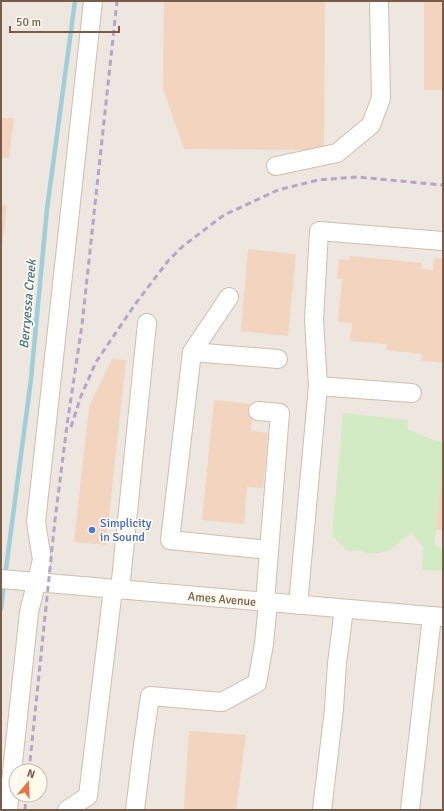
<svg xmlns="http://www.w3.org/2000/svg" width="444" height="811" viewBox="0 0 444 811" font-family="Signika,sans-serif">
  <style>
    .industrial { fill: #ede7e0; fill-rule: evenodd }
    .green { fill: #d3ebc4 }
    .lines { fill: none; stroke-linecap: round; stroke-linejoin: round }
    .stream { stroke: #a0cfd9; stroke-width: 4.5 }
    .building { fill: #f3d4be }
    .minor-casing { stroke: #cfbdac; stroke-width: 20 }
    .minor { stroke: #fff; stroke-width: 18 }
    .rail { stroke: #b8a4c8; stroke-width: 3; stroke-dasharray: 6 4; stroke-linecap: butt }
    .shop-dot { fill: #3f7fe0; stroke: #fff9ee; stroke-width: 1.5 }
    .labels { text-anchor: middle; stroke-width: 3.5; stroke-linejoin: round; paint-order: stroke }
    .shop-label { font-size: 12px; fill: #366cbe; stroke: #fff9ee; text-anchor: start }
    .street-label { font-size: 12px; fill: #785c4a; stroke: #fff9ee }
    .water-label { font-size: 13px; font-style: italic; fill: #407784; stroke: #fff9ee }
  </style>
  <rect width="100%" height="100%" fill="#fdf5e7"/>
  <path class="industrial" d="M 1,1 L 443,1 L 443,810 L 1,810 ZM 16,771 L 40,771 L 40,795 L 16,795 Z"/>
  <path class="green" d="M 343,413 L 408,420 L 407,429 L 431,439 L 443,442 L 443,461 L 435,543 L 439,548 L 443,550 L 443,571 L 422,570 L 423,547 L 411,532 L 389,551 L 371,554 L 357,550 L 351,551 L 346,550 L 332,535 Z"/>
  <g class="lines">
    <g class="stream">
      <path d="M 5,576 L 31,379 L 47,209 L 75,1"/>
      <path d="M 1,609 L 4,583"/>
    </g>
  </g>
  <g class="building">
    <path d="M 164,1 L 325,1 L 324,150 L 184,149 L 163,89 Z"/>
    <rect x="424" y="1" width="19" height="89"/>
    <path d="M 1,118 L 14,118 L 9,158 L 1,158 Z"/>
    <path d="M 1,204 L 7,205 L 2,246 L 1,246 Z"/>
    <path d="M 248,249 L 296,254 L 288,336 L 241,331 Z"/>
    <path d="M 350,256 L 422,263 L 421,269 L 433,270 L 434,258 L 443,259 L 443,363 L 422,361 L 422,354 L 386,350 L 386,344 L 350,341 L 352,323 L 338,322 L 342,279 L 337,278 L 339,259 L 350,260 Z"/>
    <path d="M 112,359 L 126,360 L 106,545 L 74,542 L 89,407 Z"/>
    <path d="M 214,400 L 254,404 L 251,431 L 268,433 L 263,488 L 247,487 L 244,524 L 202,520 Z"/>
    <path d="M 442,467 L 443,467 L 443,530 L 436,530 Z"/>
    <path d="M 189,731 L 246,735 L 236,810 L 184,810 Z"/>
  </g>
  <g class="lines">
    <g class="minor-casing">
      <g id="minor">
        <path d="M 276,166 L 337,153 L 371,125 L 381,98 L 379,1"/>
        <path d="M 229,297 L 192,352 L 170,540 L 269,550"/>
        <path d="M 192,352 L 278,359"/>
        <path d="M 318,386 L 314,320 L 319,231 L 443,241"/>
        <path d="M 258,411 L 280,413 L 265,602"/>
        <path d="M 1,579 L 443,617"/>
        <path d="M 120,590 L 147,323"/>
        <path d="M 298,605 L 318,386 L 412,393"/>
        <path d="M 8,810 L 29,612 L 42,560 L 36,522 L 93,1"/>
        <path d="M 67,810 L 88,796 L 113,589"/>
        <path d="M 135,810 L 143,745 L 150,696 L 222,702 L 257,683 L 264,644 L 268,602"/>
        <path d="M 322,810 L 334,709 L 337,663 L 344,609"/>
        <path d="M 410,810 L 432,616"/>
      </g>
    </g>
    <use href="#minor" class="minor"/>
    <g class="rail">
      <path d="M 71,427 L 81,396 L 96,362 L 136,303 L 168,261 L 183,246 L 224,215 L 278,190 L 318,180 L 357,177 L 443,185"/>
      <path d="M 29,771 L 55,520 L 67,425 L 82,325 L 117,1"/>
      <path d="M 25,810 L 26,795"/>
    </g>
  </g>
  <circle class="shop-dot" cx="92" cy="530" r="4"/>
  <g class="labels">
    <g class="shop-label">
      <text x="100" y="527">Simplicity<tspan x="100" dy="14">in Sound</tspan></text>
    </g>
    <g class="street-label">
      <text transform="translate(222 599) rotate(5)" y="4">Ames Avenue</text>
    </g>
    <g class="water-label">
      <text transform="translate(27 304) rotate(-85)" y="5">Berryessa Creek</text>
    </g>
  </g>
  <rect width="444" height="811" fill="none" stroke="#785c4a" stroke-width="4"/>
  <g transform="translate(28 783) rotate(19)"><circle r="19" fill="#fff9ee" stroke="#c9baac"/>
  <path d="M0-3L7 15L0 10L-7 15Z" fill="#e97249"/>
  <text y="-6" font-size="11" font-weight="bold" text-anchor="middle" fill="#785c4a">N</text>
  </g>
  <path d="M10 26v6h109v-6" fill="none" stroke="#785c4a" stroke-width="2"/>
  <text x="16" y="26" font-size="12" fill="#785c4a" stroke="#fff9ee" stroke-width="3" paint-order="stroke">50 m</text>
</svg>
